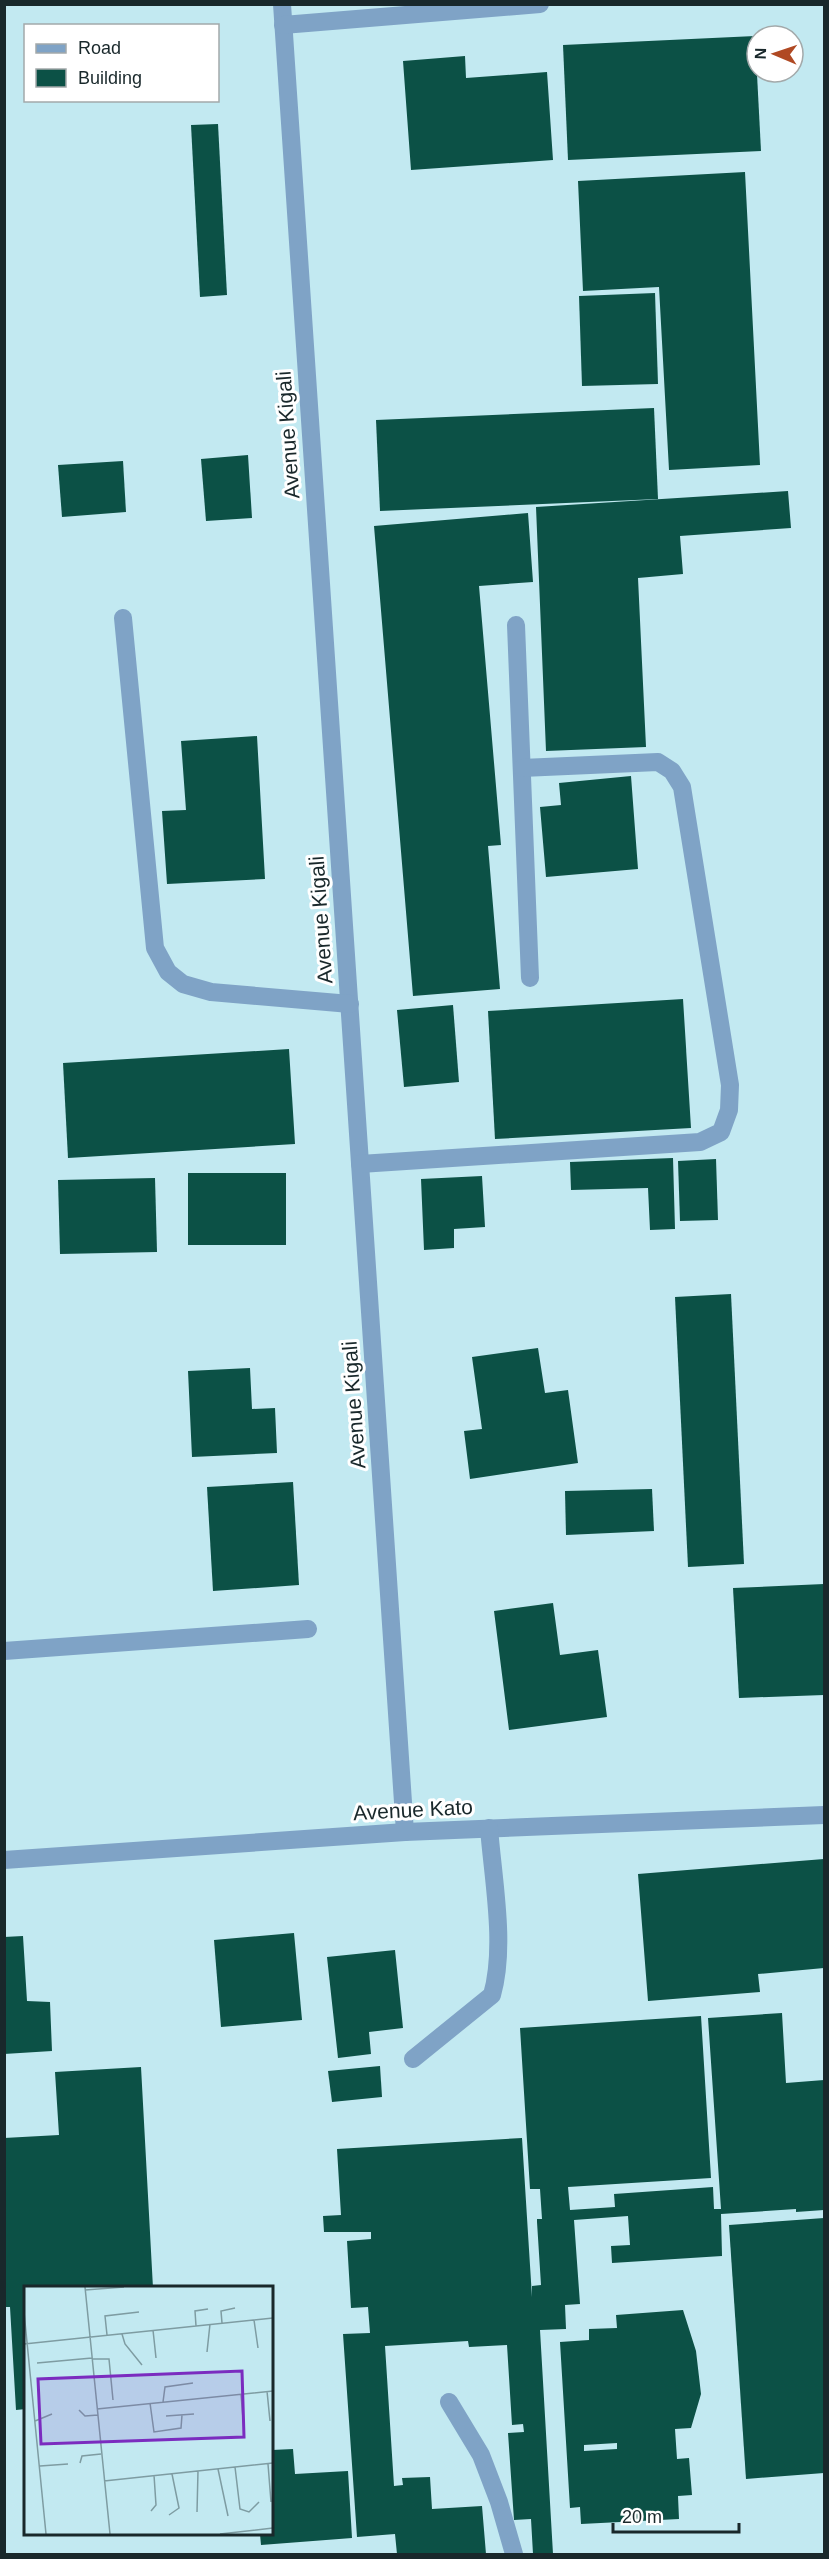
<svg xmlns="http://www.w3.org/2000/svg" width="829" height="2559" viewBox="0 0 829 2559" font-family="Helvetica,sans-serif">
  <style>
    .building { fill: #0c5146; fill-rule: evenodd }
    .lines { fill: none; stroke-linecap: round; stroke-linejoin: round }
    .minor { stroke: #7fa3c6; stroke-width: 18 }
    .labels { text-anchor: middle; stroke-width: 6; stroke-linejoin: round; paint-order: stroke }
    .street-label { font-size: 21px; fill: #19282b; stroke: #fff }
    .inset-road { fill: none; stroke: #7e9ca2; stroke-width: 1.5 }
    .view { fill: #7b2cbf; fill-opacity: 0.15; stroke: #7b2cbf; stroke-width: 3 }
    .inset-edge { fill: none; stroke: #19282b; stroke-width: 3 }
  </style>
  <rect width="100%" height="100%" fill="#c2e9f1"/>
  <g class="building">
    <path d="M 755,36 L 761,151 L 568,160 L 563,45 Z"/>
    <path d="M 465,56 L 466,78 L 547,72 L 553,160 L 411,170 L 403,61 Z"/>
    <path d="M 218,124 L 227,295 L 200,297 L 191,125 Z"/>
    <path d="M 745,172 L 760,465 L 669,470 L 659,287 L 583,291 L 578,181 Z"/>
    <path d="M 655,293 L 658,384 L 582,386 L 579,296 Z"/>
    <path d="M 654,408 L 658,499 L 380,511 L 376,420 Z"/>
    <path d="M 248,455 L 252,518 L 206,521 L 201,459 Z"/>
    <path d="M 123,461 L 126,512 L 62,517 L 58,465 Z"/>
    <path d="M 788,491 L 791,528 L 680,536 L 683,574 L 638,578 L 646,747 L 546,751 L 536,507 Z"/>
    <path d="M 528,513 L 533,582 L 479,586 L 501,845 L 488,846 L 500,989 L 413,996 L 374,526 Z"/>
    <path d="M 257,736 L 265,879 L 167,884 L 162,811 L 186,810 L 181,741 Z"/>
    <path d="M 631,776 L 638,869 L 546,877 L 540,807 L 561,805 L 559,783 Z"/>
    <path d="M 683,999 L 691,1128 L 495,1139 L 488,1011 Z"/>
    <path d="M 453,1005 L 459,1082 L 404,1087 L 397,1010 Z"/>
    <path d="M 289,1049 L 295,1144 L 68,1158 L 63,1063 Z"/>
    <path d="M 673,1158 L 675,1229 L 650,1230 L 648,1188 L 571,1190 L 570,1162 Z"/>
    <path d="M 716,1159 L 718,1220 L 680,1221 L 678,1161 Z"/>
    <rect x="188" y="1173" width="98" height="72"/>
    <path d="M 482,1176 L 485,1227 L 454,1229 L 454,1248 L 424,1250 L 421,1179 Z"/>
    <path d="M 155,1178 L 157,1252 L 60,1254 L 58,1180 Z"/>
    <path d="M 731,1294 L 744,1564 L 688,1567 L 675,1297 Z"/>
    <path d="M 538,1348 L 545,1393 L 568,1390 L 578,1463 L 470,1479 L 464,1431 L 482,1429 L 472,1357 Z"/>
    <path d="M 250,1368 L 252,1409 L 275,1408 L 277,1453 L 192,1457 L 188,1371 Z"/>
    <path d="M 293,1482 L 299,1585 L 213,1591 L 207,1487 Z"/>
    <path d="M 652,1489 L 654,1531 L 566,1535 L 565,1491 Z"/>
    <path d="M 824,1584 L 824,1695 L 739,1698 L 733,1588 Z"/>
    <path d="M 553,1603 L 560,1655 L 598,1650 L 607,1717 L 509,1730 L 494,1611 Z"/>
    <path d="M 824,1859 L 824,1968 L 758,1974 L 760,1992 L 648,2001 L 638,1874 Z"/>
    <path d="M 294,1933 L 302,2020 L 221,2027 L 214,1940 Z"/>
    <path d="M 23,1936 L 27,2001 L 50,2002 L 52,2051 L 4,2054 L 4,1937 Z"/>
    <path d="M 395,1950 L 403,2028 L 369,2032 L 371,2054 L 338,2058 L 327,1957 Z"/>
    <path d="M 782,2013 L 786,2083 L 824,2080 L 824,2210 L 796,2212 L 796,2209 L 721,2214 L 722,2256 L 612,2263 L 611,2246 L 630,2245 L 628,2216 L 574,2220 L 580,2304 L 565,2305 L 566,2329 L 540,2330 L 553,2554 L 533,2554 L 531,2519 L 514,2520 L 508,2433 L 524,2432 L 523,2424 L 512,2425 L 507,2345 L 469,2347 L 468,2341 L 385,2346 L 394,2486 L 403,2485 L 402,2478 L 430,2477 L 432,2509 L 482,2506 L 486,2554 L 397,2554 L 395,2534 L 357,2537 L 343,2334 L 370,2333 L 368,2307 L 351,2308 L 347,2241 L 371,2239 L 371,2232 L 324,2232 L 323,2216 L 341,2215 L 337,2149 L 522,2138 L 532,2297 L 532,2286 L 541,2285 L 537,2222 L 537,2219 L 542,2219 L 540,2189 L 530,2189 L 520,2028 L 701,2016 L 711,2178 L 568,2187 L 570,2210 L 615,2207 L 614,2194 L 713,2187 L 714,2209 L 721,2209 L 708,2018 Z"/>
    <path d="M 380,2066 L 382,2097 L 332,2102 L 328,2071 Z"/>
    <path d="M 141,2067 L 153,2288 L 26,2288 L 26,2409 L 16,2410 L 10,2307 L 4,2307 L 4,2138 L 59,2135 L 55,2072 Z"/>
    <path d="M 824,2218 L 824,2473 L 746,2479 L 729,2225 Z"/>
    <path d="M 683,2310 L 696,2351 L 701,2394 L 691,2428 L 675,2429 L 677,2459 L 689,2458 L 692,2495 L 678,2496 L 679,2519 L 581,2524 L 580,2507 L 570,2508 L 560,2342 L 589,2340 L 589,2329 L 617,2328 L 616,2315 ZM 617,2443 L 617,2449 L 584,2451 L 584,2445 Z"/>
    <path d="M 293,2449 L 295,2474 L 348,2471 L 352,2538 L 261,2545 L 260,2534 L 272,2534 L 272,2450 Z"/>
  </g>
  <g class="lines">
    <g class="minor">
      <path d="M 282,4 L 405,1832"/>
      <path d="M 283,25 L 540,4"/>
      <path d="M 123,618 L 155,948 L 168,972 L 183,984 L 211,992 L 350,1004"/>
      <path d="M 516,625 L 530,978"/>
      <path d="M 360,1164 L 700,1142 L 721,1132 L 729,1110 L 730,1085 L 682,787 L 672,771 L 658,762 L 522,768"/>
      <path d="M 4,1651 L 308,1629"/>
      <path d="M 4,1860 L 405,1832 L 824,1815"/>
      <path d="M 413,2059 L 492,1995 C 506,1946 493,1880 489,1828"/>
      <path d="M 449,2402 L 481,2455 L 499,2502 L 514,2554"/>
    </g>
  </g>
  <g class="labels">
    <g class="street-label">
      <text transform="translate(288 435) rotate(-94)" y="7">Avenue Kigali</text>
      <text transform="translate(321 920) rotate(-94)" y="7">Avenue Kigali</text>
      <text transform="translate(354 1405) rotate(-94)" y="7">Avenue Kigali</text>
      <text transform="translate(413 1810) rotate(-3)" y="7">Avenue Kato</text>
    </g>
  </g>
  <g transform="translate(24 2286)">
    <rect width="249" height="249" fill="#c2e9f1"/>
    <path class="inset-road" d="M 61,1 L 86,248M 61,4 L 100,1M 0,26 L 22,248M 230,34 L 234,62M 198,37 L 197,25 L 211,22M 172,40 L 171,25 L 184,23M 129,44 L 132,72M 98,48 L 101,58 L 118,79M 83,49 L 81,30 L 115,26M 0,58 L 249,32M 183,66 L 186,38M 68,73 L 85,73 L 89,114M 13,77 L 68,72M 243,105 L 246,135M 217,108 L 219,133M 139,116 L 141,101 L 169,97M 126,117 L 130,146 L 157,142 L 158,129M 73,123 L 249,105M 55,124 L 61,130 L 74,129M 142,130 L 170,128M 11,135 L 28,128M 56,177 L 58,170 L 77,168M 244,178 L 247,216M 16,180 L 44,178M 211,181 L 216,223 L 225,226 L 235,216M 194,183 L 204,230M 80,195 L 249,177M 127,225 L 132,219 L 130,189M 173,226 L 174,185M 145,229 L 155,222 L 148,188M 196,248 L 249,242"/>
    <path class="view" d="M 218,85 L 220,151 L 17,158 L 14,93 Z"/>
    <rect width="249" height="249" class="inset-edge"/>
  </g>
  <rect width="829" height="2559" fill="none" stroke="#19282b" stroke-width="12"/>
  <rect x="24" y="24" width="195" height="78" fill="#ffffff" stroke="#a3a9aa" stroke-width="1.5"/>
  <rect x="36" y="44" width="30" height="9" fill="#7fa3c6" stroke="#a3a9aa" stroke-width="1.5"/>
  <text x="78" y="54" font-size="18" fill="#19282b">Road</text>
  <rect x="36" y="69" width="30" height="18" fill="#0c5146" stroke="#a3a9aa" stroke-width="1.5"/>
  <text x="78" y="84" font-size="18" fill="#19282b">Building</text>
  <g transform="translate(775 54) rotate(272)"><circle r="28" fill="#ffffff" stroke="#a3a9aa" stroke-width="1.5"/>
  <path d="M0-4.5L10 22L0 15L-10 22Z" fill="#b04923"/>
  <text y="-9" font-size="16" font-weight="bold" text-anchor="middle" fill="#19282b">N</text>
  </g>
  <path d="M613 2523v9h126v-9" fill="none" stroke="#19282b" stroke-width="3"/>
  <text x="622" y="2523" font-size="18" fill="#19282b" stroke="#ffffff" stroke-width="4.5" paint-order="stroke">20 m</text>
</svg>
